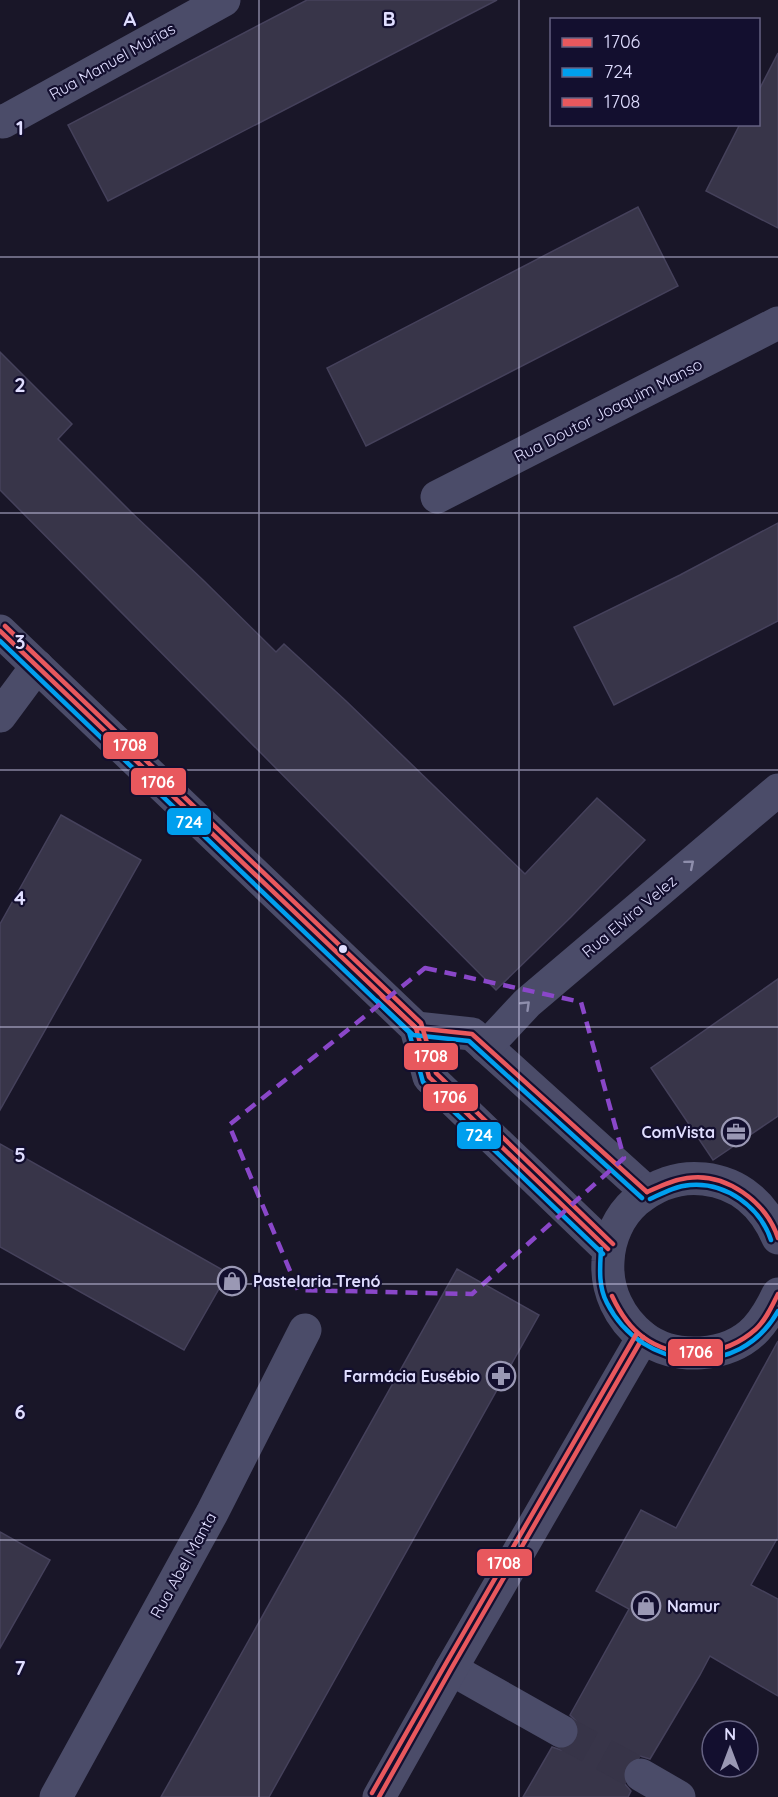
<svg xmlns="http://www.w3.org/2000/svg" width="778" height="1797" viewBox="0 0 778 1797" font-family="Quicksand,sans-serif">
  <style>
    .building { fill: #383549; stroke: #45415b; stroke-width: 1.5 }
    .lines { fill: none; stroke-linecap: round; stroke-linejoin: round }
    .minor-tunnel { stroke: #373448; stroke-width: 33; stroke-dasharray: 33 16; stroke-linecap: butt }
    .minor { stroke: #4b4c69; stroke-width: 33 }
    .bus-1-casing { stroke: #130f2f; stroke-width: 9 }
    .bus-2-casing { stroke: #130f2f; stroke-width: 9 }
    .bus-3-casing { stroke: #130f2f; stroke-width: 9 }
    .bus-1 { stroke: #e8585d; stroke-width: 4.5 }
    .bus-2 { stroke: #009fee; stroke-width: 4.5 }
    .bus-3 { stroke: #e8585d; stroke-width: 4.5 }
    .oneway { stroke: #8e8eac }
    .marked { fill: none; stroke: #8a47c9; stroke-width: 4.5; stroke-dasharray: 12 8; stroke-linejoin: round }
    .grid { fill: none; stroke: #e0deff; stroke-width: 1.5; stroke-opacity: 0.55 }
    .bus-dot { fill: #e0deff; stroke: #130f2f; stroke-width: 2 }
    .labels { text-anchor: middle; stroke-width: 4.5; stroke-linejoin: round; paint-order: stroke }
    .street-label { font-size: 16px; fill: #e0deff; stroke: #130f2f }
    .poi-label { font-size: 16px; font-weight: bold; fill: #e0deff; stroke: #130f2f; text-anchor: end }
    .grid-label { font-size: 20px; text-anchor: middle; font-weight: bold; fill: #e0deff; stroke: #130f2f; stroke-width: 4.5; stroke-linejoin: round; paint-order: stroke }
    .line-badge { stroke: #130f2f; stroke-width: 2 }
    .badge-label { font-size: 16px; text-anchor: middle; font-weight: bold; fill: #fff }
  </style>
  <rect width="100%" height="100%" fill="#191628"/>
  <g class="building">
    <path d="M 307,0 L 497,0 L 108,201 L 68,125 Z"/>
    <path d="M 778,53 L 778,228 L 706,191 L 740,124 L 759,124 L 759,90 Z"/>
    <path d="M 638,207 L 678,286 L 366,446 L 327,368 Z"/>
    <path d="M 0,352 L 72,424 L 58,439 L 131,512 L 203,580 L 276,652 L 284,644 L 346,701 L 525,874 L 597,798 L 645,840 L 571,917 L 496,990 L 0,490 Z"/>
    <path d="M 778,523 L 778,621 L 614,705 L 574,627 L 680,575 Z"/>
    <path d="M 61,815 L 141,860 L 0,1110 L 0,924 Z"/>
    <path d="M 778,979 L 778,1116 L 713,1160 L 651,1068 Z"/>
    <path d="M 0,1144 L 228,1273 L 184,1350 L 0,1247 Z"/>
    <path d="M 457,1269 L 539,1315 L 358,1638 L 269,1797 L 161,1797 Z"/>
    <path d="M 778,1341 L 778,1537 L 751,1585 L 778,1599 L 778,1696 L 710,1656 L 700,1675 L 650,1759 L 640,1756 L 632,1759 L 625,1765 L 622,1776 L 625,1784 L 631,1791 L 628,1797 L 523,1797 L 552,1747 L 561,1750 L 570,1747 L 578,1740 L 580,1731 L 577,1722 L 570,1715 L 629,1609 L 596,1591 L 641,1510 L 676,1528 Z"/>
    <path d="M 0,1532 L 50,1560 L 0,1648 Z"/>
  </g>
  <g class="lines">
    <path class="minor-tunnel" d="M 561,1731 L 641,1775"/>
    <g class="minor">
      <path d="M 0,121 L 3,122 L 224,0"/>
      <path d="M 437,497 L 778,323"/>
      <path d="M 0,631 L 416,1028 L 429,1077 L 608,1249"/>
      <path d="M 0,716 L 37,666"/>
      <path d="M 416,1028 L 472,1034 L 647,1192"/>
      <path d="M 486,1047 L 527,1003 L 778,790"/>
      <path d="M 778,1238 C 764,1205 740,1183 704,1179 C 679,1176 655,1185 636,1201 C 619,1216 609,1238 608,1261 C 606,1290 619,1318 643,1337 C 674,1361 729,1358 756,1329 C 766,1318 772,1307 778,1294"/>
      <path d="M 451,1669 L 561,1731"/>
      <path d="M 641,1775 L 679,1797"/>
      <path d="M 56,1797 L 212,1513 L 305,1330"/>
      <path d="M 379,1797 L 451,1669 L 643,1337"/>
    </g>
    <g class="bus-1-casing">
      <g id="bus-1">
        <path d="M 0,631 L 416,1028 L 429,1077 L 608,1249"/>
        <path d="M 382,996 L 416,1028 L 472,1034 L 647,1192"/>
        <path d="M 647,1192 C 660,1186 673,1180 687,1178 C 726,1172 766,1202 778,1238"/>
        <path d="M 612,1296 C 619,1311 629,1327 643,1337 C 676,1361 725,1357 756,1329 C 766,1320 772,1306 778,1294"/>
        <path d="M 379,1797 L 451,1669 L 643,1337"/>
      </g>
    </g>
    <g class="bus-2-casing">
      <g id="bus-2">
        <path d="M 0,641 L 409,1032 L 423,1082 L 603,1254"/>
        <path d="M 377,1001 L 413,1035 L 469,1041 L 642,1198"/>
        <path d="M 650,1199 C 663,1193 676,1186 690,1185 C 726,1182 760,1207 771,1240"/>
        <path d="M 601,1249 C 600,1267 598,1286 607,1303 C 642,1372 739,1381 778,1311"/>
      </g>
    </g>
    <g class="bus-3-casing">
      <g id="bus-3">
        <path d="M 5,626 L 421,1023 L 436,1073 L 613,1244"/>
        <path d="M 372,1793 L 445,1665 L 637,1333"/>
      </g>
    </g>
    <use href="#bus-1" class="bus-1"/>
    <use href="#bus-2" class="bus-2"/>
    <use href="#bus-3" class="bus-3"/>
  </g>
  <defs><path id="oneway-chevron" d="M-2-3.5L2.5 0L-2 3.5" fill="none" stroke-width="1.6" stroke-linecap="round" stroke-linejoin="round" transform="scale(1.5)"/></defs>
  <g class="oneway">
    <use href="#oneway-chevron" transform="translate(690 864) rotate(-40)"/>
    <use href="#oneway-chevron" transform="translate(526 1005) rotate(-44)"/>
  </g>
  <path class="marked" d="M 425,968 L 581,1002 L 624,1158 L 472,1294 L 298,1290 L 229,1125 Z"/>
  <path class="grid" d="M 259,0 L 259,1797M 519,0 L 519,1797M 0,257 L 778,257M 0,513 L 778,513M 0,770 L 778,770M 0,1027 L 778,1027M 0,1284 L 778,1284M 0,1540 L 778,1540"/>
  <defs>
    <g id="office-ring" transform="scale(1.5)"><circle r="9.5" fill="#130f2f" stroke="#9a98b4" stroke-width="1.5"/><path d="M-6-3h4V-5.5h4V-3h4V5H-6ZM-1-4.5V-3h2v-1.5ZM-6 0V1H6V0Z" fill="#9a98b4"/></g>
    <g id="shop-ring" transform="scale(1.5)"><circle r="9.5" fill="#130f2f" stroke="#9a98b4" stroke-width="1.5"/><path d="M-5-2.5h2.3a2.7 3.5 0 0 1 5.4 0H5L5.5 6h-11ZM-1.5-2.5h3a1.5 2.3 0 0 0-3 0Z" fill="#9a98b4"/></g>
    <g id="pharmacy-ring" transform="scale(1.5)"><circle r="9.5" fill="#130f2f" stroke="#9a98b4" stroke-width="1.5"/><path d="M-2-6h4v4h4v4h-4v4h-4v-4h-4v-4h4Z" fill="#9a98b4"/></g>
  </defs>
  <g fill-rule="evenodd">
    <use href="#office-ring" x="736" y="1132"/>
    <use href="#shop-ring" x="232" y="1281"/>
    <use href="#pharmacy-ring" x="501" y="1376"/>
    <use href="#shop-ring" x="646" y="1606"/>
  </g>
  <circle class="bus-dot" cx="343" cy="949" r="5"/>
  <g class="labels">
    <g class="street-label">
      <text transform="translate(112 61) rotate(-29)" y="6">Rua Manuel Múrias</text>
      <text transform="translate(608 410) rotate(-27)" y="6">Rua Doutor Joaquim Manso</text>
      <text transform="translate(629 916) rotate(-40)" y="6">Rua Elvira Velez</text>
      <text transform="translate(183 1565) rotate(-61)" y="6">Rua Abel Manta</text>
    </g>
    <g class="poi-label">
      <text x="715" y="1138">ComVista</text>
      <text x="253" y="1287" text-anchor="start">Pastelaria Trenó</text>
      <text x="480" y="1382">Farmácia Eusébio</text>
      <text x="667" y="1612" text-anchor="start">Namur</text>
    </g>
  </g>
  <g class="grid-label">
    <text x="130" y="26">A</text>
    <text x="389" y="26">B</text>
    <text x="20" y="135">1</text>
    <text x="20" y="392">2</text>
    <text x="20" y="649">3</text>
    <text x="20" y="905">4</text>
    <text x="20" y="1162">5</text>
    <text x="20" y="1419">6</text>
    <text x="20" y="1675">7</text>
  </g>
  <g class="line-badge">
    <rect x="102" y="731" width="57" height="29" rx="6" fill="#e8585d"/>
    <rect x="130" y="767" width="57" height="29" rx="6" fill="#e8585d"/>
    <rect x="166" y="807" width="46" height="29" rx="6" fill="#009fee"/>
    <rect x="403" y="1042" width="56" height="29" rx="6" fill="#e8585d"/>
    <rect x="422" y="1083" width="57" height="29" rx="6" fill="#e8585d"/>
    <rect x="456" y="1121" width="46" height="29" rx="6" fill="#009fee"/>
    <rect x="667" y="1338" width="57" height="29" rx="6" fill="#e8585d"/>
    <rect x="476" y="1548" width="57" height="29" rx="6" fill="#e8585d"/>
  </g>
  <g class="badge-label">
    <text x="130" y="751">1708</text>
    <text x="158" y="788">1706</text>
    <text x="189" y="828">724</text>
    <text x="431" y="1062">1708</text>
    <text x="450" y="1103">1706</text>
    <text x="479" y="1141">724</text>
    <text x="696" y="1358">1706</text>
    <text x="504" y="1569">1708</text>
  </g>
  <rect x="550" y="18" width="210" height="108" fill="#130f2f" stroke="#656282" stroke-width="1.5"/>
  <rect x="562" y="38" width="30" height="9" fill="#e8585d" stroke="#656282" stroke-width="1.5"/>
  <text x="604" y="48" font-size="18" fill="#e0deff">1706</text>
  <rect x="562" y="68" width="30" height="9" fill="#009fee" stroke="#656282" stroke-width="1.5"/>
  <text x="604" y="78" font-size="18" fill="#e0deff">724</text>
  <rect x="562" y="98" width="30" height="9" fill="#e8585d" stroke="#656282" stroke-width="1.5"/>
  <text x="604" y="108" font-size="18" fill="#e0deff">1708</text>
  <g transform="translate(730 1749)"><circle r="28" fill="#130f2f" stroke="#656282" stroke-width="1.5"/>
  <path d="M0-4.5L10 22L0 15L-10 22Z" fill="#9a98b4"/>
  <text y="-9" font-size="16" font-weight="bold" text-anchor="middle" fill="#e0deff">N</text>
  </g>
</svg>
